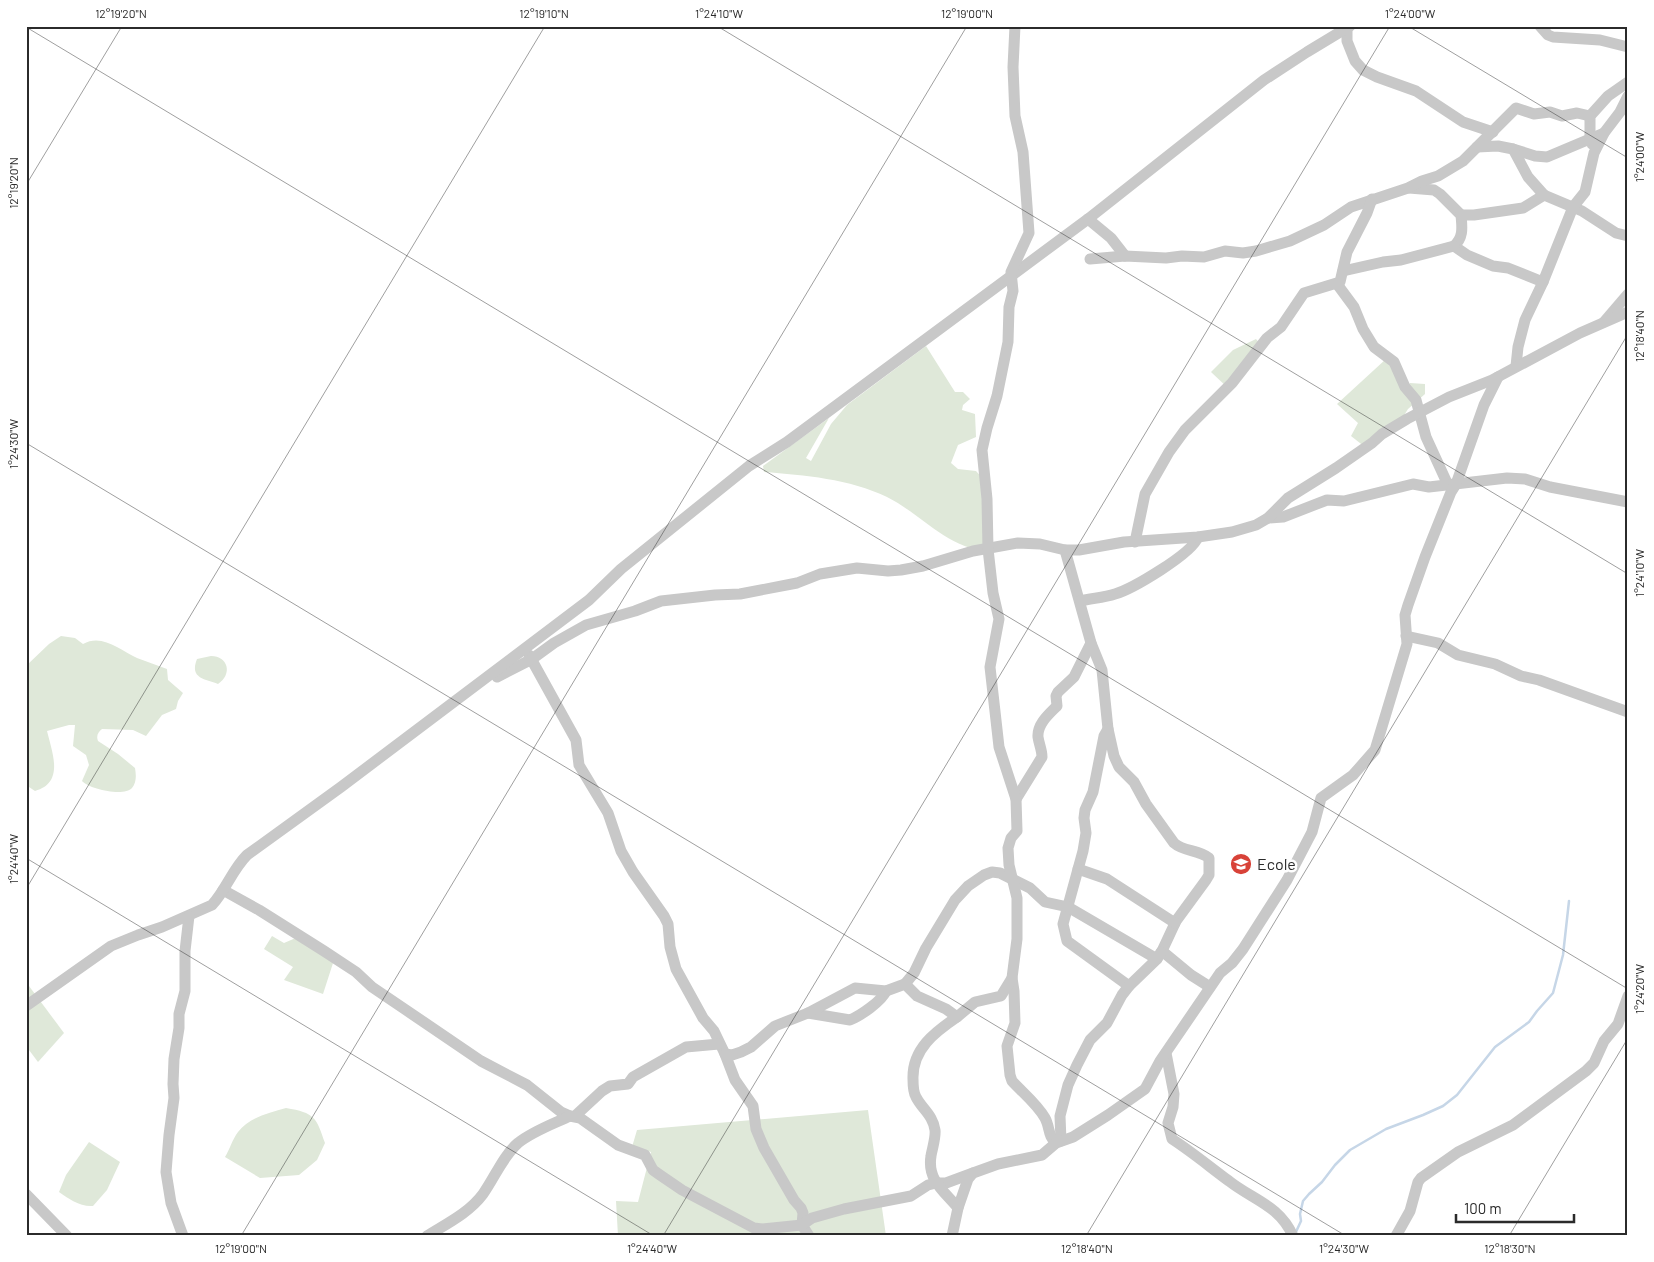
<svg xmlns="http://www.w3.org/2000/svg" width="1654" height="1262" viewBox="0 0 1654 1262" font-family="Barlow,sans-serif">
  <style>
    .green { fill: #dfe8d9 }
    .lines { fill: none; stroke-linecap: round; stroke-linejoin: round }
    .stream { stroke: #c6d6e7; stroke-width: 2.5 }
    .minor { stroke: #c8c8c8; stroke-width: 11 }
    .ticks { fill: none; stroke: #2b2b2b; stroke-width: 1; stroke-opacity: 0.45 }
    .labels { text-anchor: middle; stroke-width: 5; stroke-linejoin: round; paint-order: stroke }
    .poi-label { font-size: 16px; fill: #2b2b2b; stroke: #fff; text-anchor: start }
    .neatline { fill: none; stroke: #2b2b2b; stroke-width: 2 }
    .ticks-label { font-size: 12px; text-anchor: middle; fill: #2b2b2b }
  </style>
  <rect width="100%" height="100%" fill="#fff"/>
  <g class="green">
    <path d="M 1256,339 L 1261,345 L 1228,388 L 1211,372 L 1233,350 Z"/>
    <path d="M 926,346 L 955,392 L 963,392 L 970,399 L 963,405 L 962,410 L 975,414 L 976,437 L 958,445 L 951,463 L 958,469 L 976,471 L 985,481 L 987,551 C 947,548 921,514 887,497 C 850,479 804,475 764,472 L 763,466 L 829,418 L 806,458 L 811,461 L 831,424 L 847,405 Z"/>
    <path d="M 1386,359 L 1406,390 L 1410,383 L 1425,384 L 1425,394 L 1408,409 L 1403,417 L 1365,447 L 1351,436 L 1358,423 L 1337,404 Z"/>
    <path d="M 61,636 L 75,638 L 83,644 C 102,633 120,650 137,658 C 147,662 157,665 167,669 L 168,680 L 183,693 L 178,701 L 176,709 L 162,715 L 146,736 L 133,730 L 102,729 C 98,732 96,736 98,741 L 118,754 L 135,768 C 136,774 137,782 132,788 C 124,797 89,789 82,781 L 89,765 L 86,755 L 73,746 L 75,725 L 69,725 L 47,731 C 52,752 65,783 35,791 L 26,785 L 26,666 L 49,644 Z"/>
    <path d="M 211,656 C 228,656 233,674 218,684 C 206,679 189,679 197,659 Z"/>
    <path d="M 272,936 L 284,943 L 298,937 L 334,960 L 323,994 L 284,980 L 293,967 L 264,949 Z"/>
    <path d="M 26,982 L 64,1033 L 38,1062 L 26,1046 Z"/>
    <path d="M 286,1108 C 315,1113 316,1117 325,1143 L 317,1160 L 299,1175 L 260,1178 L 225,1157 C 230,1149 232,1140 238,1132 C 249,1117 269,1113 286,1108 Z"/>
    <path d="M 868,1110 L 886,1236 L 618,1236 L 616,1201 L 638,1202 L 651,1152 L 632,1147 L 637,1130 Z"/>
    <path d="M 89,1142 L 120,1162 L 107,1190 L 93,1206 C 80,1207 69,1199 59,1192 L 66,1175 Z"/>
  </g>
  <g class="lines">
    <path class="stream" d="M 1295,1234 L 1301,1221 L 1300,1214 L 1303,1201 L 1309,1194 L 1322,1182 L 1335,1165 L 1350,1150 L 1386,1129 L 1423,1115 L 1443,1106 L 1457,1095 L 1495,1047 L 1529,1022 L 1537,1011 L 1553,993 L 1563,955 L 1569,901"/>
    <g class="minor">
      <path d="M 1540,26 L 1548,35 L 1553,37 L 1600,40 L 1628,47"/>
      <path d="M 1347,29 L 1347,41 L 1355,61 L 1363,70 L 1377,77 L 1416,91 L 1463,122 L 1493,132"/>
      <path d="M 1592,144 L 1590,138 L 1590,116 L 1608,96 L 1628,82"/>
      <path d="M 1477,147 L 1498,146 L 1513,149 L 1535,156 L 1547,157 L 1604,133"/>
      <path d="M 1513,149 L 1528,177 L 1544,195"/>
      <path d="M 1409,188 L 1434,190 L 1440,194 L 1461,215 C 1462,227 1464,237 1454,246 L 1467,255 L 1493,266 L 1508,268 L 1543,282"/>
      <path d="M 1461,215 L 1474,215 L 1523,208 L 1544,195 L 1582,211 L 1616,233 L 1628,236"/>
      <path d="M 1088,219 L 1111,238 L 1125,256"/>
      <path d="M 1090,259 L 1125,256 L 1166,258 L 1182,256 L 1204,257 L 1225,251 L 1243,253 L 1256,251 L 1290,241 L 1324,225 L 1351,207 L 1408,188 L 1422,181 L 1438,176 L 1463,161 L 1516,108 L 1534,114 L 1550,112 L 1562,116 L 1577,113 L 1590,116"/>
      <path d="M 1343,271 L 1383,262 L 1401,260 L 1454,246"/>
      <path d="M 1337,284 L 1354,307 L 1363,329 L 1374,347 L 1394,362 L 1405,387 L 1416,400 L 1426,437 L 1448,485"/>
      <path d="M 1604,322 L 1628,294"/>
      <path d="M 1516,366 L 1518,347 L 1525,320 L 1543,282 L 1573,207 L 1585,192 L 1594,153 L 1604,133 L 1620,112 L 1628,96"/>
      <path d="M 1268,518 L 1283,517 L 1327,500 L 1344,501 L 1413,484 L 1429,487 L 1507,478 L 1525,479 L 1550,487 L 1628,502"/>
      <path d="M 1135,542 L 1145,494 L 1169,452 L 1185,430 L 1232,383 L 1267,338 L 1281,327 L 1304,293 L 1340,282 L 1347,252 L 1367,213 L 1372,199"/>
      <path d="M 1065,550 L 1091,643 L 1102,670 L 1108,729 L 1114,756 L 1119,767 L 1134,782 L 1146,804 L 1174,843 C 1184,852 1198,849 1209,858 L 1209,875 L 1206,880 L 1176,921 L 1162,951 L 1191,975 L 1210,987"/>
      <path d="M 1080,601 C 1091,598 1103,598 1115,594 C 1132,589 1192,554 1198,537"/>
      <path d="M 1406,636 L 1438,643 L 1458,655 L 1495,664 L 1521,676 L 1539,680 L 1628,712"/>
      <path d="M 529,655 L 576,740 L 579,765 L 608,813 L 621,851 L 633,872 L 664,916 L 668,924 L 670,947 L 676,969 L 703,1018 L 714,1031 L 725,1054 L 735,1080 L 753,1106 L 756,1129 L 764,1148 L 794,1200 L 801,1208 L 803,1213 L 802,1225 L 809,1236"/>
      <path d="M 497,677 L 532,659 L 554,643 L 586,625 L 635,611 L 661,601 L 715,595 L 740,594 L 797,583 L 820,574 L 857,568 L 888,571 L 901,570 L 923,566 L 973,551 L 1018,543 L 1040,544 L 1065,550 L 1079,550 L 1124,542 L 1198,537 L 1232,532 L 1256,525 L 1268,518 L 1288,498 L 1336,468 L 1372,443 L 1382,434 L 1407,419 L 1449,397 L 1492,380 L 1580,333 L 1628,312"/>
      <path d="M 1108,729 L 1104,736 L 1093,792 L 1085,810 L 1084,818 L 1086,833 L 1083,851 L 1063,924 L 1067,941 L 1129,986"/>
      <path d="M 1016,799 L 1042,757 C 1042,750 1039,744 1038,737 C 1037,724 1049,714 1057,706 L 1056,696 L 1058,692 L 1074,677 L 1091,643"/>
      <path d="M 1078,869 L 1107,879 L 1175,923"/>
      <path d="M 223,890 L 259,910 L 324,951 L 356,972 L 372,987 L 406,1010 L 481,1061 L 527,1085 L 561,1112 L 570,1116 L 580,1118 L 618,1145 L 645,1155 L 653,1170 L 660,1175 L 682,1190 L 754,1228 L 762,1229 L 802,1225 L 812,1218 L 844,1209 L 911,1196 L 928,1185 L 936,1183 L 946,1183 L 973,1173"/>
      <path d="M 1012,978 L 1014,991 L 1015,1023 L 1007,1046 L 1010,1075 L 1012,1081 C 1023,1093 1037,1104 1045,1118 C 1050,1127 1048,1137 1056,1143"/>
      <path d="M 905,984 L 914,973 L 926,948 L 955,900 L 968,886 L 984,875 L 992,872 L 1000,873 L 1030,888 L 1045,902 L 1068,907 L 1157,959"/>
      <path d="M 26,1006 L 111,946 L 138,935 L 162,927 L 212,905 C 226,890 232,870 247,855 L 341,787 L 589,600 L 621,569 L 749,466 L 787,442 L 1088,219 L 1264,80 L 1307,52 L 1350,26"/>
      <path d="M 808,1013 L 850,1020 C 860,1016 882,1001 886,991"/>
      <path d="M 957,1017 C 935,1032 912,1049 913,1079 C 913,1085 913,1092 916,1097 C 922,1109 933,1115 935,1130 C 936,1138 932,1149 931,1156 C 927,1180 944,1191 958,1208"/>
      <path d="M 1166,1053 L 1174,1094 L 1173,1107 L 1168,1123 L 1172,1139 C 1192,1152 1210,1167 1229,1181 C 1253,1200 1279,1205 1293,1236"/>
      <path d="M 725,1054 L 732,1055 L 741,1052 L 751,1047 L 775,1026 L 808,1013 L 855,988 L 886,991 L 905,984 L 917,996 L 946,1009 L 957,1017 L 975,1002 L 1001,996 L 1012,978 L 1017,939 L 1017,898 L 1009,865 L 1008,848 L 1011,838 L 1017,831 L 1016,799 L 999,747 L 990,667 L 999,619 L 993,593 L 988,549 L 987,499 L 982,450 L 987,428 L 997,396 L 1008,342 L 1009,307 L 1013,291 L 1011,272 L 1029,233 L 1023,152 L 1015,116 L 1013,67 L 1015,26"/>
      <path d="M 575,1116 L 602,1091 L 610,1086 L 628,1084 L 633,1077 L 686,1047 L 719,1044"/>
      <path d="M 1061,1141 L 1060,1116 L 1068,1085 L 1077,1065 L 1090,1040 L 1107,1023 L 1122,995 L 1129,986 L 1157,959 L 1161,952"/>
      <path d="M 26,1194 L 67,1236"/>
      <path d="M 183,1236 L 171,1203 L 166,1172 L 169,1135 L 174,1098 L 173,1084 L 174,1059 L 179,1028 L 179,1014 L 185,991 L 185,951 L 189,916"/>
      <path d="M 427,1236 C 446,1224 469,1213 483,1194 C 495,1177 503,1156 518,1143 C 533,1131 553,1124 570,1116"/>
      <path d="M 952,1236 L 958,1208 L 968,1179 L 973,1173 L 998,1164 L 1042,1155 L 1056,1143 L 1073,1137 L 1108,1115 L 1145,1089 L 1160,1061 L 1220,973 L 1232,963 L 1243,949 L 1287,880 L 1312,832 L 1321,798 L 1353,775 L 1375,750 L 1407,644 L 1405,615 L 1408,605 L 1425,557 L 1451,492 L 1456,484 L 1484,405 L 1498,377"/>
      <path d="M 1396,1236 L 1410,1211 L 1418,1182 L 1421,1178 L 1458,1152 L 1513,1125 L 1586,1071 L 1594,1063 L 1604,1041 L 1618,1024 L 1628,996"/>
    </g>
  </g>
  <path class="ticks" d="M 717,26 L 1628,574M 1408,26 L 1628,158M 26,27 L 1628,989M 26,185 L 122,26M 26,443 L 1346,1236M 26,858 L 654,1236M 26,889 L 545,26M 241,1236 L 967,26M 663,1236 L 1390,26M 1086,1236 L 1628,334M 1509,1236 L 1628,1038"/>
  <defs>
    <g id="school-disc" transform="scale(1.125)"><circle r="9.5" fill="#d84238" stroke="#fff"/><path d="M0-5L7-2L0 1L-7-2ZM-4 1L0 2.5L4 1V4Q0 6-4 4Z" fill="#fff"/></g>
  </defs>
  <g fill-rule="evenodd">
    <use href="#school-disc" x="1241" y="864"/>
  </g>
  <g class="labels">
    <g class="poi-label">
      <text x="1257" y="870">Ecole</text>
    </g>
  </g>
  <rect width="1654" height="1262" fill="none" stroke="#ffffff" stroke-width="55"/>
  <path d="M1456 1214v8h118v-8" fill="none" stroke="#2b2b2b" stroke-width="2.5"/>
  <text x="1464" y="1214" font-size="15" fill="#2b2b2b" stroke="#ffffff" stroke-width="4" paint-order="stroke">100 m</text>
  <rect x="28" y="28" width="1598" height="1206" class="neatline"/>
  <g class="ticks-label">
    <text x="121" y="18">12°19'20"N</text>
    <text x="544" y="18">12°19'10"N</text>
    <text x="719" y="18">1°24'10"W</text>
    <text x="967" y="18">12°19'00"N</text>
    <text x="1410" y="18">1°24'00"W</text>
    <text transform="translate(1640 157) rotate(-90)" y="4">1°24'00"W</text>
    <text transform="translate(14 183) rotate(-90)" y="4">12°19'20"N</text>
    <text transform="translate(1640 336) rotate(-90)" y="4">12°18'40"N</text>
    <text transform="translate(14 444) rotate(-90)" y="4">1°24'30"W</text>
    <text transform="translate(1640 573) rotate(-90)" y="4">1°24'10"W</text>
    <text transform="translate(14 859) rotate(-90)" y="4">1°24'40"W</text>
    <text transform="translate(1640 989) rotate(-90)" y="4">1°24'20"W</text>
    <text x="241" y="1253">12°19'00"N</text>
    <text x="652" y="1253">1°24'40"W</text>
    <text x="1087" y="1253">12°18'40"N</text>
    <text x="1344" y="1253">1°24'30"W</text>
    <text x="1510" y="1253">12°18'30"N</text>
  </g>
</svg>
